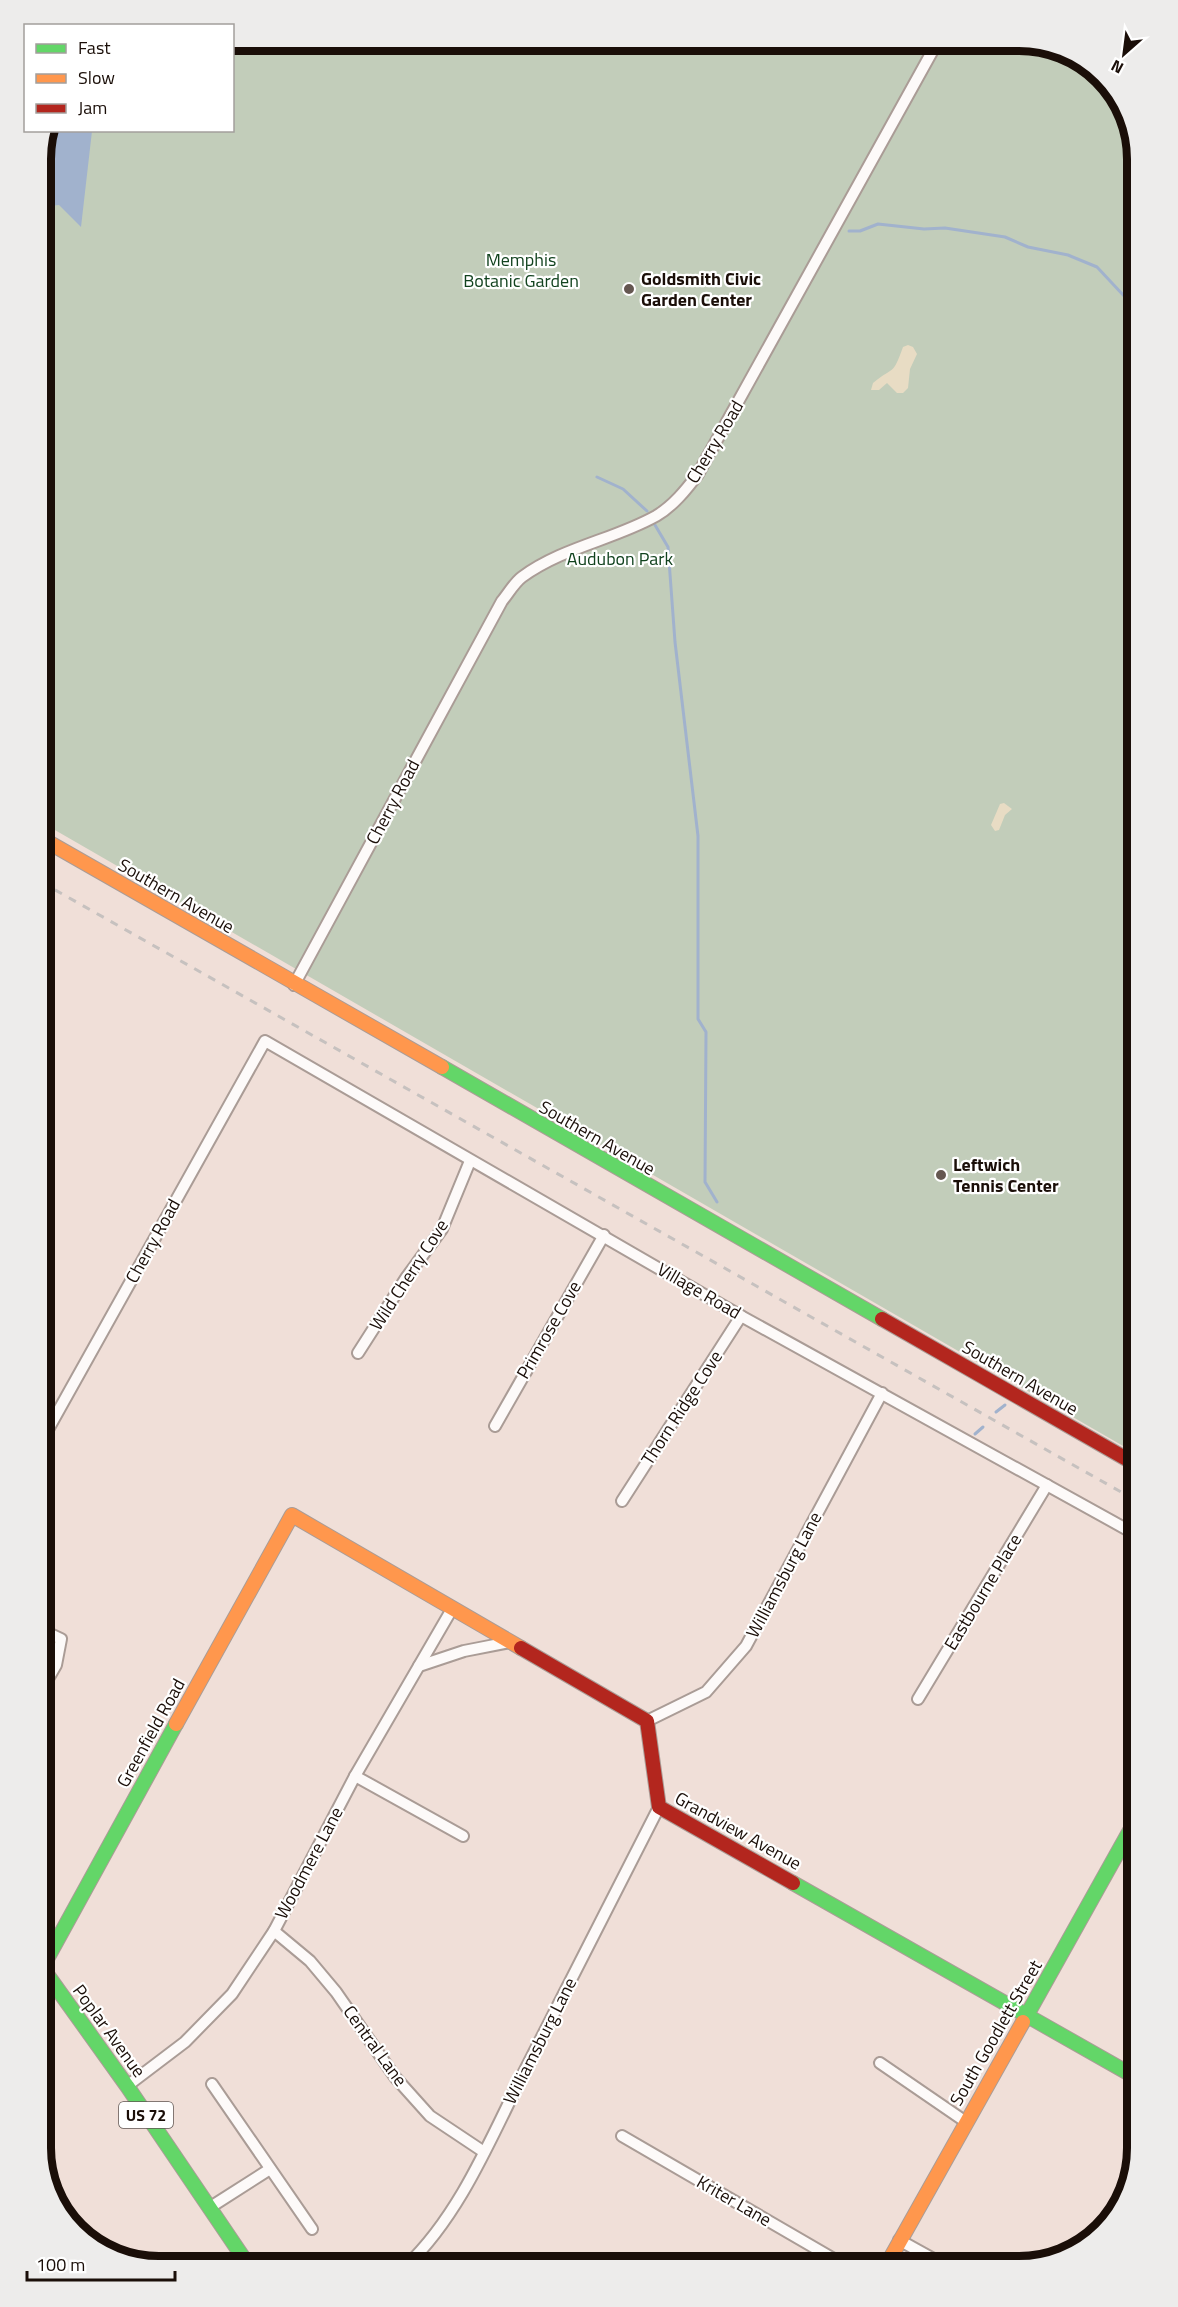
<svg xmlns="http://www.w3.org/2000/svg" width="1178" height="2307" viewBox="0 0 1178 2307" font-family="'Titillium Web',sans-serif">
  <style>
    .green { fill: #c2cdba }
    .sand { fill: #e8dcc4 }
    .water { fill: #a1b2cd }
    .lines { fill: none; stroke-linecap: round; stroke-linejoin: round }
    .stream { stroke: #a1b2cd; stroke-width: 3 }
    .street-casing { stroke: #aa9c96; stroke-width: 14 }
    .fast-casing { stroke: #aa9c96; stroke-width: 16 }
    .slow-casing { stroke: #aa9c96; stroke-width: 16 }
    .jam-casing { stroke: #aa9c96; stroke-width: 16 }
    .street { stroke: #fdfaf9; stroke-width: 10 }
    .fast { stroke: #63d668; stroke-width: 14 }
    .slow { stroke: #ff974d; stroke-width: 14 }
    .jam { stroke: #b3261e; stroke-width: 14 }
    .rail { stroke: #c6c1bf; stroke-width: 3; stroke-dasharray: 8 8; stroke-linecap: butt }
    .poi-dot { fill: #655751; stroke: #fff; stroke-width: 2 }
    .labels { text-anchor: middle; stroke-width: 4.5; stroke-linejoin: round; paint-order: stroke }
    .shield { fill: #fff; stroke: #5f5652; stroke-width: 1.5 }
    .shield-label { font-size: 16px; font-weight: bold; fill: #1a0e08 }
    .park-label { font-size: 18px; fill: #11421e; stroke: #fff }
    .poi-label { font-size: 18px; font-weight: bold; fill: #1a0e08; stroke: #fff; text-anchor: start }
    .street-label { font-size: 18px; fill: #1a0e08; stroke: #fff }
    .rim { fill: none; stroke: #1a0e08; stroke-width: 8 }
  </style>
  <rect width="100%" height="100%" fill="#f0dfd8"/>
  <path class="green" d="M 233,41 L 1027,41 L 1091,65 L 1129,114 L 1137,159 L 1137,1454 L 41,822 L 41,151 L 46,131 L 232,130 Z"/>
  <g class="sand">
    <path d="M 908,345 L 913,347 L 917,354 L 910,369 L 908,388 L 903,393 L 897,393 L 887,383 L 879,390 L 871,390 L 873,383 C 895,365 892,377 903,347 Z"/>
    <path d="M 1004,803 L 1012,809 L 1005,815 L 999,830 L 995,831 L 991,825 L 1000,804 Z"/>
  </g>
  <path class="water" d="M 46,131 L 92,131 L 81,227 L 59,205 L 49,206 L 45,213 L 41,214 L 41,151 Z"/>
  <g class="lines">
    <g class="stream">
      <path d="M 849,231 L 860,231 L 878,224 L 924,229 L 945,228 L 1005,237 L 1028,247 L 1068,255 L 1097,267 L 1125,297 L 1137,297"/>
      <path d="M 597,477 L 623,489 L 647,511"/>
      <path d="M 655,525 L 668,547 L 675,642 L 698,836 L 698,1019 L 706,1032 L 705,1182 L 717,1202"/>
      <path d="M 996,1412 L 1005,1405"/>
      <path d="M 975,1434 L 983,1427"/>
    </g>
    <g class="street-casing">
      <g id="street">
        <path d="M 294,985 L 502,601 C 508,594 514,583 522,577 C 563,547 613,540 656,516 C 673,506 686,490 698,474 L 938,41"/>
        <path d="M 358,1353 L 406,1278 L 442,1229 L 470,1161"/>
        <path d="M 495,1426 L 604,1235"/>
        <path d="M 41,1442 L 265,1041 L 741,1316 L 1137,1535"/>
        <path d="M 622,1501 L 741,1316"/>
        <path d="M 419,1666 L 464,1651 L 510,1642"/>
        <path d="M 41,1691 L 56,1665 L 61,1639 L 44,1631 L 41,1634"/>
        <path d="M 918,1699 L 1047,1485"/>
        <path d="M 647,1721 L 706,1692 L 746,1646 L 882,1393"/>
        <path d="M 355,1776 L 463,1836"/>
        <path d="M 274,1931 L 310,1961 L 336,1992 L 395,2077 L 430,2116 L 484,2152"/>
        <path d="M 880,2063 L 966,2122"/>
        <path d="M 212,2084 L 312,2229"/>
        <path d="M 127,2086 L 185,2042 L 232,1994 L 274,1931 L 355,1776 L 452,1609"/>
        <path d="M 622,2136 L 846,2266"/>
        <path d="M 209,2208 L 270,2169"/>
        <path d="M 899,2240 L 946,2266"/>
        <path d="M 406,2266 C 459,2216 490,2140 522,2076 C 568,1986 613,1897 659,1807"/>
      </g>
    </g>
    <g class="fast-casing">
      <g id="fast">
        <path d="M 442,1067 L 882,1319"/>
        <path d="M 793,1883 L 1137,2078"/>
        <path d="M 41,1966 L 127,2086 L 249,2266"/>
        <path d="M 42,1968 L 176,1724"/>
        <path d="M 1023,2022 L 1137,1818"/>
      </g>
    </g>
    <g class="slow-casing">
      <g id="slow">
        <path d="M 41,838 L 442,1067"/>
        <path d="M 176,1724 L 292,1515 L 521,1648"/>
        <path d="M 886,2266 L 1023,2022"/>
      </g>
    </g>
    <g class="jam-casing">
      <g id="jam">
        <path d="M 882,1319 L 1137,1465"/>
        <path d="M 521,1648 L 647,1721 L 659,1807 L 793,1883"/>
      </g>
    </g>
    <use href="#street" class="street"/>
    <use href="#fast" class="fast"/>
    <use href="#slow" class="slow"/>
    <use href="#jam" class="jam"/>
    <path class="rail" d="M 41,882 L 1137,1501"/>
  </g>
  <g class="poi-dot">
    <circle cx="629" cy="289" r="6"/>
    <circle cx="941" cy="1175" r="6"/>
  </g>
  <g class="labels">
    <rect class="shield" x="119" y="2102" width="54" height="26" rx="4.5"/>
    <g class="shield-label">
      <text x="146" y="2121">US 72</text>
    </g>
    <g class="park-label">
      <text x="521" y="266">Memphis<tspan x="521" dy="21">Botanic Garden</tspan></text>
      <text x="620" y="565">Audubon Park</text>
    </g>
    <g class="poi-label">
      <text x="641" y="285">Goldsmith Civic<tspan x="641" dy="21">Garden Center</tspan></text>
      <text x="953" y="1171">Leftwich<tspan x="953" dy="21">Tennis Center</tspan></text>
    </g>
    <g class="street-label">
      <text transform="translate(715 442) rotate(-59)" y="6">Cherry Road</text>
      <text transform="translate(393 802) rotate(-62)" y="6">Cherry Road</text>
      <text transform="translate(176 896) rotate(30)" y="6">Southern Avenue</text>
      <text transform="translate(597 1138) rotate(30)" y="6">Southern Avenue</text>
      <text transform="translate(153 1241) rotate(-61)" y="6">Cherry Road</text>
      <text transform="translate(409 1275) rotate(-57)" y="6">Wild Cherry Cove</text>
      <text transform="translate(699 1291) rotate(30)" y="6">Village Road</text>
      <text transform="translate(549 1330) rotate(-60)" y="6">Primrose Cove</text>
      <text transform="translate(1020 1378) rotate(30)" y="6">Southern Avenue</text>
      <text transform="translate(682 1408) rotate(-57)" y="6">Thorn Ridge Cove</text>
      <text transform="translate(784 1575) rotate(-62)" y="6">Williamsburg Lane</text>
      <text transform="translate(983 1592) rotate(-59)" y="6">Eastbourne Place</text>
      <text transform="translate(151 1733) rotate(-61)" y="6">Greenfield Road</text>
      <text transform="translate(738 1831) rotate(29)" y="6">Grandview Avenue</text>
      <text transform="translate(309 1863) rotate(-62)" y="6">Woodmere Lane</text>
      <text transform="translate(109 2031) rotate(54)" y="6">Poplar Avenue</text>
      <text transform="translate(996 2033) rotate(-60)" y="6">South Goodlett Street</text>
      <text transform="translate(540 2041) rotate(-63)" y="6">Williamsburg Lane</text>
      <text transform="translate(375 2046) rotate(54)" y="6">Central Lane</text>
      <text transform="translate(734 2201) rotate(30)" y="6">Kriter Lane</text>
    </g>
  </g>
  <path d="M0 0H1178V2307H0ZM159 51H1019A108 108 0 0 1 1127 159V2148A108 108 0 0 1 1019 2256H159A108 108 0 0 1 51 2148V159A108 108 0 0 1 159 51Z" fill="#edeceb" fill-rule="evenodd"/>
  <path class="rim" d="M159 51H1019A108 108 0 0 1 1127 159V2148A108 108 0 0 1 1019 2256H159A108 108 0 0 1 51 2148V159A108 108 0 0 1 159 51Z"/>
  <rect x="24" y="24" width="210" height="108" fill="#ffffff" stroke="#a39f9c" stroke-width="1.5"/>
  <rect x="36" y="44" width="30" height="9" fill="#63d668" stroke="#a39f9c" stroke-width="1.5"/>
  <text x="78" y="54" font-size="18" fill="#1a0e08">Fast</text>
  <rect x="36" y="74" width="30" height="9" fill="#ff974d" stroke="#a39f9c" stroke-width="1.5"/>
  <text x="78" y="84" font-size="18" fill="#1a0e08">Slow</text>
  <rect x="36" y="104" width="30" height="9" fill="#b3261e" stroke="#a39f9c" stroke-width="1.5"/>
  <text x="78" y="114" font-size="18" fill="#1a0e08">Jam</text>
  <g transform="translate(1124 54) rotate(208)" stroke="#ffffff" stroke-width="4.5" paint-order="stroke">
  <path d="M0-4.5L10 22L0 15L-10 22Z" fill="#1a0e08"/>
  <text y="-9" font-size="16" font-weight="bold" text-anchor="middle" fill="#1a0e08">N</text>
  </g>
  <path d="M27 2271v9h148v-9" fill="none" stroke="#1a0e08" stroke-width="3"/>
  <text x="36" y="2271" font-size="18" fill="#1a0e08" stroke="#ffffff" stroke-width="4.5" paint-order="stroke">100 m</text>
</svg>
